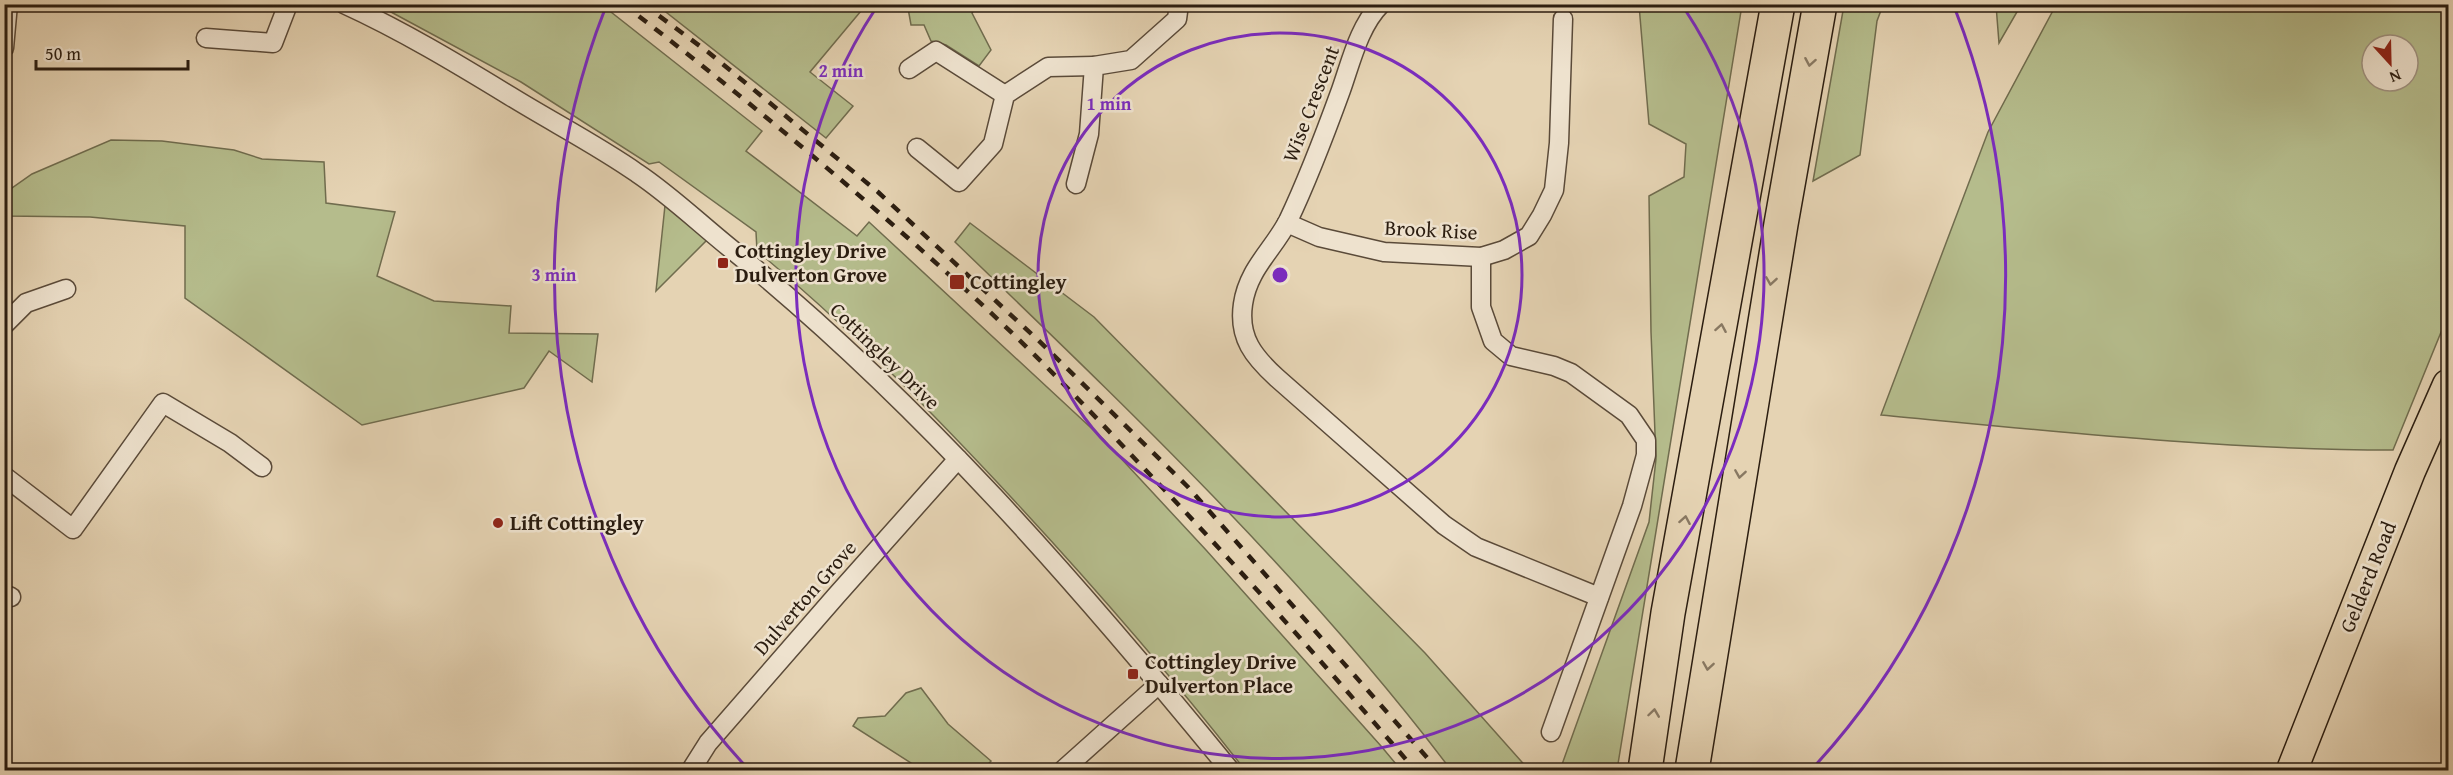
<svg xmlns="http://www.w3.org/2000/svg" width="2453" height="775" viewBox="0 0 2453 775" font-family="'Gentium Book Plus',serif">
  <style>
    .green { fill: #b5bc8c; stroke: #706c4e; stroke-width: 1.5; fill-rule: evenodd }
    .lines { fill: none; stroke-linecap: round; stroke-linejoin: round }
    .street-casing { stroke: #5a4a39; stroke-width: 21 }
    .primary-casing { stroke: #2b1d10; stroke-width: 33 }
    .highway-casing { stroke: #2b1d10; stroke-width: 36 }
    .street { stroke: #eee2ce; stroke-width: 18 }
    .primary { stroke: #e5d3b3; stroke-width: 30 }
    .highway { stroke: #e5d3b3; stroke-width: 33 }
    .rail { stroke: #2b1d10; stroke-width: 4.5; stroke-dasharray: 10 10; stroke-linecap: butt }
    .oneway { stroke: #887862 }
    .ring { fill: none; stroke: #7b2cbf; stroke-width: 3 }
    .poi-dot { fill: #8f2418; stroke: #eee2ce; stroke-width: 2 }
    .labels { text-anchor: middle; stroke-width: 5; stroke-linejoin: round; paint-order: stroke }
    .street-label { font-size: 21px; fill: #2b1d10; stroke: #eee2ce }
    .poi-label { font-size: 21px; font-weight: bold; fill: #2b1d10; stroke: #eee2ce; text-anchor: start }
    .centre { fill: #7b2cbf; stroke: #eee2ce; stroke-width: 3 }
    .ring-label { font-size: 18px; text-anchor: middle; font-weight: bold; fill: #7b2cbf; stroke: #eee2ce; stroke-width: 5; stroke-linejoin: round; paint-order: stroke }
  </style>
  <rect width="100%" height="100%" fill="#e5d3b3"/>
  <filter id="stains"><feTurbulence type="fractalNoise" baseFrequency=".00333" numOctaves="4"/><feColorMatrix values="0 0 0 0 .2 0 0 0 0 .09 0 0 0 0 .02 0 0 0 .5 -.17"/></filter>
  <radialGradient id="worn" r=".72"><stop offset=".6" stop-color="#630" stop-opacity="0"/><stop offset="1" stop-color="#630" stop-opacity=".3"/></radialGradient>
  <g class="green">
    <path d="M 378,5 L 602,5 L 762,131 L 746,151 L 857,236 L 869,222 L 1103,439 L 1206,550 L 1381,746 L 1401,770 L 1245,770 C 1167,670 1083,574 996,481 C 920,400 843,322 757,251 L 756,232 L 659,162 L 649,164 L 521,82 Z"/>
    <path d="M 657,5 L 866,5 L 810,72 L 853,106 L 826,138 Z"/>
    <path d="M 891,5 L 977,5 L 972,13 L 991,50 L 979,66 L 946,45 L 931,41 L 924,25 L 911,25 L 908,8 Z"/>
    <path d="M 1639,5 L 1742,5 L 1617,770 L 1560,770 L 1649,522 L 1656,459 L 1651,332 L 1649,196 L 1684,177 L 1686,144 L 1649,124 Z"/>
    <path d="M 1844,5 L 1883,5 L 1877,21 L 1860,155 L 1813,181 Z"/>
    <path d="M 1996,5 L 2021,5 L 1999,43 Z"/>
    <path d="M 2056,5 L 2448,5 L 2448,315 L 2393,450 C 2222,450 2051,431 1881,415 L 1988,132 ZM 2372,45 L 2408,45 L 2408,81 L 2372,81 Z"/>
    <path d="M 111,140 L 162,141 L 234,150 L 262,159 L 324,162 L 326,203 L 395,212 L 377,276 L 434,301 L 511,306 L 509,333 L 598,334 L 592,382 L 549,351 L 524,388 L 362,425 L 185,298 L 185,226 L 90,217 L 5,216 L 5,193 L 32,174 Z"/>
    <path d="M 666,196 L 713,234 L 656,291 Z"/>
    <path d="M 970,223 L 1094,317 L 1425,653 L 1529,770 L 1451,770 C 1305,577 1129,410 955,242 Z"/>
    <path d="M 921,688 L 948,724 L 991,761 L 983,770 L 958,770 L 954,768 L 952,770 L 922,770 L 853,726 L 858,718 L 885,716 L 906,693 Z"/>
  </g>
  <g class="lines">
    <g class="street-casing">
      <g id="street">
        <path d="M 344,4 C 401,30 456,63 510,96 C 552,122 597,145 637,173 C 670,195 699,223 730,248 C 918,400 1078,584 1230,770"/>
        <path d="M 1381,4 C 1359,26 1351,62 1341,90 C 1325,134 1308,179 1288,221 C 1273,250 1248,269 1243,304 C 1238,338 1254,357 1277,378 L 1444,525 L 1476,547 L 1599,597"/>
        <path d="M 206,38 L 273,43 L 288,4"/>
        <path d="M 4,48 L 8,4"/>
        <path d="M 909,69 L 936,51 L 1005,95"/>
        <path d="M 917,148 L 959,182 L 993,144 L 1005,95 L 1048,67 L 1094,66"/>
        <path d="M 1076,184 L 1089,134 L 1094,66 L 1131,60 L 1177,19 L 1179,4"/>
        <path d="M 1287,223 L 1319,237 L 1384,252 L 1481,257 L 1504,250 L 1529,236 L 1542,215 L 1554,190 L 1559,143 L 1563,19"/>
        <path d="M 1481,257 L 1481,307 L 1493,341 L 1511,356 L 1554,366 L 1571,373 L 1629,415 L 1646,440 L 1646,455 L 1632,506 L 1551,732"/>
        <path d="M 4,325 L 26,303 L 66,289"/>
        <path d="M 4,476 L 73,529 L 163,403 L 230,443 L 262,467"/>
        <path d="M 4,594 L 11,597"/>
        <path d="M 691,770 L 708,743 L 836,596 L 958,459"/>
        <path d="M 1063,770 L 1159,684"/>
      </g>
    </g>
    <g class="primary-casing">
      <path id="primary" d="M 2292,770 L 2410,471 L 2448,385"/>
    </g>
    <g class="highway-casing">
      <g id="highway">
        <path d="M 1645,770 L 1668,613 L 1778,4"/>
        <path d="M 1692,770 L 1781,224 L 1820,4"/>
      </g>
    </g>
    <use href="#street" class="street"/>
    <use href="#primary" class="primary"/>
    <use href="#highway" class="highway"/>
    <g class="rail">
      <path d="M 623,4 C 738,92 849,184 956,281 C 1019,337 1079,399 1137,461 C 1233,561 1325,665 1415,770"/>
      <path d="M 643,4 L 708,52 L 878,192 L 1038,340 L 1188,487 L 1438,770"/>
    </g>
  </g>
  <defs><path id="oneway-chevron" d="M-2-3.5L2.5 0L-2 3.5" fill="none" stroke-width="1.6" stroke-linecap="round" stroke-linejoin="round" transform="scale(1.5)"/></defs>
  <g class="oneway">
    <use href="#oneway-chevron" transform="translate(1810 62) rotate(100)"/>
    <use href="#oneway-chevron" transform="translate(1771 281) rotate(99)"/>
    <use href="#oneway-chevron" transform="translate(1721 328) rotate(-80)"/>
    <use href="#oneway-chevron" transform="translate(1740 474) rotate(99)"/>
    <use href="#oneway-chevron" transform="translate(1685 520) rotate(-80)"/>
    <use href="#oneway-chevron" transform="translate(1708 666) rotate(99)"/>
    <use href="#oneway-chevron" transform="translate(1654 713) rotate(-82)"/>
  </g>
  <g class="ring">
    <circle cx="1280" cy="275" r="242"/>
    <path d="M1684 8A484 484 0 1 1 876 8"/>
    <path d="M749 770A726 726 0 0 1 605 9M1955 9A726 726 0 0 1 1811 770"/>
  </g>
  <g class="poi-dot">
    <rect x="717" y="257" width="12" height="12" rx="3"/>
    <rect x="949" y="274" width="16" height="16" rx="3"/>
    <circle cx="498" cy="523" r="6"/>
    <rect x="1127" y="668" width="12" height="12" rx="3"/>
  </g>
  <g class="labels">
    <g class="street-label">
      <text transform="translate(1311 104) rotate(-69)" y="7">Wise Crescent</text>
      <text transform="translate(1431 230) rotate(3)" y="7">Brook Rise</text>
      <text transform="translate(885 356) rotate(44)" y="7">Cottingley Drive</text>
      <text transform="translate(2368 577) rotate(-68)" y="7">Gelderd Road</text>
      <text transform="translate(805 598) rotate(-49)" y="7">Dulverton Grove</text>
    </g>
    <g class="poi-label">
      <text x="735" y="258">Cottingley Drive<tspan x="735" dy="24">Dulverton Grove</tspan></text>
      <text x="970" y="289">Cottingley</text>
      <text x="510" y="530">Lift Cottingley</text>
      <text x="1145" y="669">Cottingley Drive<tspan x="1145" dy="24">Dulverton Place</tspan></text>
    </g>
  </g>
  <circle cx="1280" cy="275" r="9" class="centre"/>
  <g class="ring-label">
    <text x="841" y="77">2 min</text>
    <text x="1109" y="110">1 min</text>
    <text x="554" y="281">3 min</text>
  </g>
  <rect width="2453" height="775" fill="none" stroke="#e5d3b3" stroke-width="24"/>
  <rect x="6" y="6" width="2441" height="763" fill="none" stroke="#2b1d10" stroke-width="3"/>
  <rect x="12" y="12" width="2429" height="751" fill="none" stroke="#2b1d10" stroke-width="1.5"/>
  <g transform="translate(2390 63) rotate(158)"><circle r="28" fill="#eee2ce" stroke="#a09382" stroke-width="1.5"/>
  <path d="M0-4.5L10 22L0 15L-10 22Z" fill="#8f2418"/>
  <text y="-9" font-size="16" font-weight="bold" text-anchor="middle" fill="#2b1d10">N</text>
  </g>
  <path d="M36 60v9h152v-9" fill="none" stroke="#2b1d10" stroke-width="3"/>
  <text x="45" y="60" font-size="18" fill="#2b1d10" stroke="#eee2ce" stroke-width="4.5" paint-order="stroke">50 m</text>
  <rect width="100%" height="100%" filter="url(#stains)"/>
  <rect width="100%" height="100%" fill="url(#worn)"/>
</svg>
